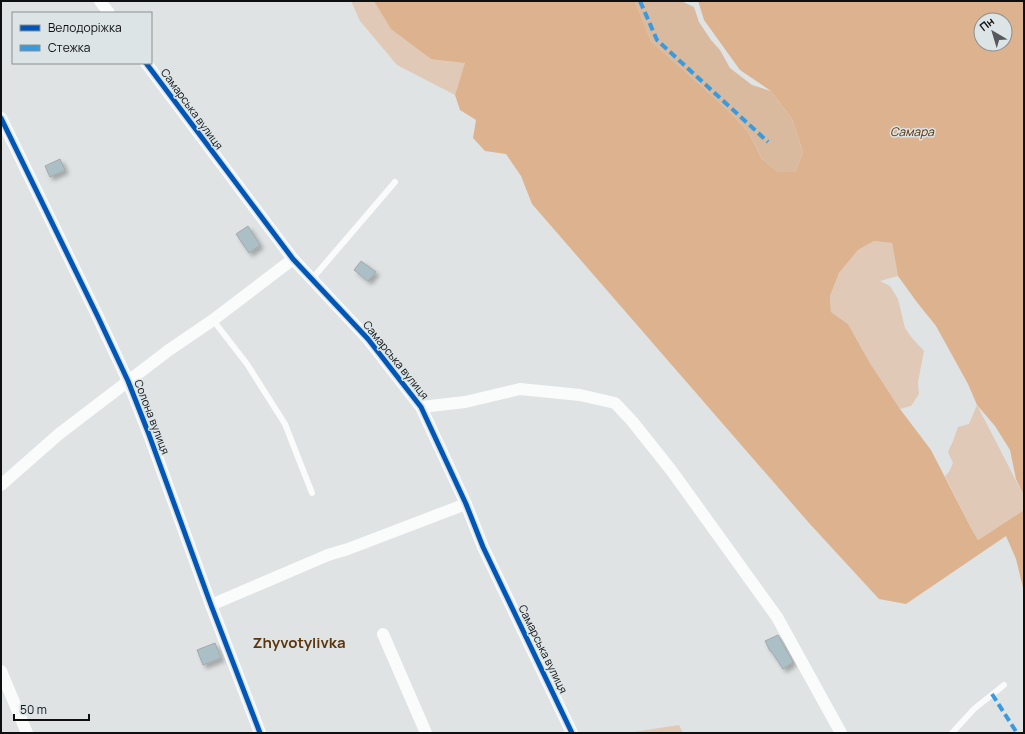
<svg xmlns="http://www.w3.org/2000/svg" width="1025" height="734" viewBox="0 0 1025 734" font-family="Manrope,sans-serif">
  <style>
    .green { fill: #e0cab7 }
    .forest { fill: #daba9e }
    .water { fill: #ddb38f; fill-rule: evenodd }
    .building { fill: #abc0c6; stroke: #a5a8a9; filter: url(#shadow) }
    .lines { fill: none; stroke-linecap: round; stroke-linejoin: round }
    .lane { stroke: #fafbfb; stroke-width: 6 }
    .street { stroke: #fafbfb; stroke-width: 12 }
    .quiet { stroke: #3a9ade; stroke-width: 4; stroke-dasharray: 8 4; stroke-linecap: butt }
    .cycleway-casing { stroke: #dde4e6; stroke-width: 8 }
    .cycleway { stroke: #0057b8; stroke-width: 5 }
    .labels { text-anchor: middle; stroke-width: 3; stroke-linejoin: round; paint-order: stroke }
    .street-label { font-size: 11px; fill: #0d0f10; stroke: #dde4e6 }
    .water-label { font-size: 12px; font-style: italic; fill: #583005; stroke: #dde4e6 }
    .district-label { font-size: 15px; font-weight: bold; fill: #5f360a; stroke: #dde4e6 }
  </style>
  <defs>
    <filter id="shadow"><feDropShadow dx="3.5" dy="3.5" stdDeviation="2" flood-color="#0004"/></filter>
  </defs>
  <rect width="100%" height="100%" fill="#dfe3e4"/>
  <g class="green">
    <path d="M 351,1 L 527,1 L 466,62 L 455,95 L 397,65 L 360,21 Z"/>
    <path d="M 874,241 L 892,243 L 898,276 L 880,281 L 890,286 L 898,299 L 905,328 L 912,338 L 924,351 L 918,382 L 919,394 L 911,406 L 900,409 L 870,363 L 848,324 L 831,312 L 830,296 L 839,273 L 858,250 Z"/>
    <path d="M 977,405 L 1024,496 L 1024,510 L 978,540 L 971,528 L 945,476 L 949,472 L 953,463 L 948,452 L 953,441 L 958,427 L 969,424 Z"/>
    <path d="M 679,725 L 683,733 L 627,733 Z"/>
  </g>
  <path class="forest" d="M 635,1 L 681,1 L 694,7 L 699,22 L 711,40 L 720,50 L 730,68 L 752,85 L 771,91 L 792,119 L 803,152 L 795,172 L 778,172 L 762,159 L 749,133 L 728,110 L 651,41 Z"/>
  <path class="water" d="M 374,1 L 635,1 L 651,41 L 728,110 L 749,133 L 762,159 L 778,172 L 795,172 L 803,152 L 792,119 L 771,91 L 740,70 L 704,20 L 698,1 L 1024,1 L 1024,496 L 1016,479 L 1010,450 L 995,426 L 977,405 L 968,384 L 936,326 L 916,301 L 898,276 L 892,243 L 874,241 L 858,250 L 839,273 L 830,296 L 831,312 L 848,324 L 870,363 L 900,409 L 931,450 L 971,528 L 978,540 L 1024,510 L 1024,592 L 1016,559 L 1006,536 L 906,604 L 879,599 L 809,523 L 532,204 L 521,176 L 506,154 L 485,151 L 473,138 L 476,120 L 460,110 L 455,95 L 465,63 L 431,59 L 391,29 ZM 981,20 L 1005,20 L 1005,44 L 981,44 Z"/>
  <g class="building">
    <path d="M 60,159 L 65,170 L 50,177 L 45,166 Z"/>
    <path d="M 248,226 L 260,245 L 249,253 L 236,234 Z"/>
    <path d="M 361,261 L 376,272 L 368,281 L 354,270 Z"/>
    <path d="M 778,635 L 793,662 L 783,669 L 771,651 L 770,651 L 765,641 Z"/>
    <path d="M 215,643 L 221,658 L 203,665 L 197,650 Z"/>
  </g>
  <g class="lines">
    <g class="lane">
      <path d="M 312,279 L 395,182"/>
      <path d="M 213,320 L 247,364 L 285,424 L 312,493"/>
      <path d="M 952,733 L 974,709 L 1004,685"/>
    </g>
    <g class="street">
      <path d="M 100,1 L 109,13"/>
      <path d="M 146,63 L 293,259 L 368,339 L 421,407 L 466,504 L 483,547 L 572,733"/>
      <path d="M 1,118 L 98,317 L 128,381 L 148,432 L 211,605 L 260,733"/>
      <path d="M 421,407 L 465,402 L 520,389 L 580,395 L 615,403 L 632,421 L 671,470 L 777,617 L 841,733"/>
      <path d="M 1,485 L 59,434 L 169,350 L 213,320 L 293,259"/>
      <path d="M 211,605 L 328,555 L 348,549 L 466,504"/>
      <path d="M 383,634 L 426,733"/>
      <path d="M 1,671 L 27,733"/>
    </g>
    <g class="quiet">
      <path d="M 640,1 L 657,40 L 768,142"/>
      <path d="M 992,694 L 1017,733"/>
    </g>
    <g class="cycleway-casing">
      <g id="cycleway">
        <path d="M 146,63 L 293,259 L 368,339 L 421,407 L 466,504 L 483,547 L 572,733"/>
        <path d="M 1,118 L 98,317 L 128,381 L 148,432 L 211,605 L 260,733"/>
      </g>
    </g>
    <use href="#cycleway" class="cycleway"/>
  </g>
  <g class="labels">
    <g class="street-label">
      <text transform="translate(192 109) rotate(54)" y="4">Самарська вулиця</text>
      <text transform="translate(396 360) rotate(51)" y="4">Самарська вулиця</text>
      <text transform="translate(152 417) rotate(69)" y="4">Солона вулиця</text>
      <text transform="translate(543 649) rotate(64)" y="4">Самарська вулиця</text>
    </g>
    <g class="water-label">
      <text x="912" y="136">Самара</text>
    </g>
    <g class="district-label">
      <text x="299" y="648">Zhyvotylivka</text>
    </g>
  </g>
  <rect width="1025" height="734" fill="none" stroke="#0d0f10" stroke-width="4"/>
  <rect x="12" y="12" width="140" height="52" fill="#dde4e6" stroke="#8a8f90"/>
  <rect x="20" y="25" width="20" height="6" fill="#0057b8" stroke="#8a8f90"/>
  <text x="48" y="32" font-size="12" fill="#0d0f10">Велодоріжка</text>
  <rect x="20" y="45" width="20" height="6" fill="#3a9ade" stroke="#8a8f90"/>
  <text x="48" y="52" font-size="12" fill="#0d0f10">Стежка</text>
  <g transform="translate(993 32) rotate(322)"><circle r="19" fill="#dde4e6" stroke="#8a8f90"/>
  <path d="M0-3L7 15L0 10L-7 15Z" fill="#56595a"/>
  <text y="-6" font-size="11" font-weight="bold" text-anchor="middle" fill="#0d0f10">Пн</text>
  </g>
  <path d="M14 714v6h75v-6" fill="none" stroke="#0d0f10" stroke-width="2"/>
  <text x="20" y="714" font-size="12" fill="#0d0f10" stroke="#dde4e6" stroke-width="3" paint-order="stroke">50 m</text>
</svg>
